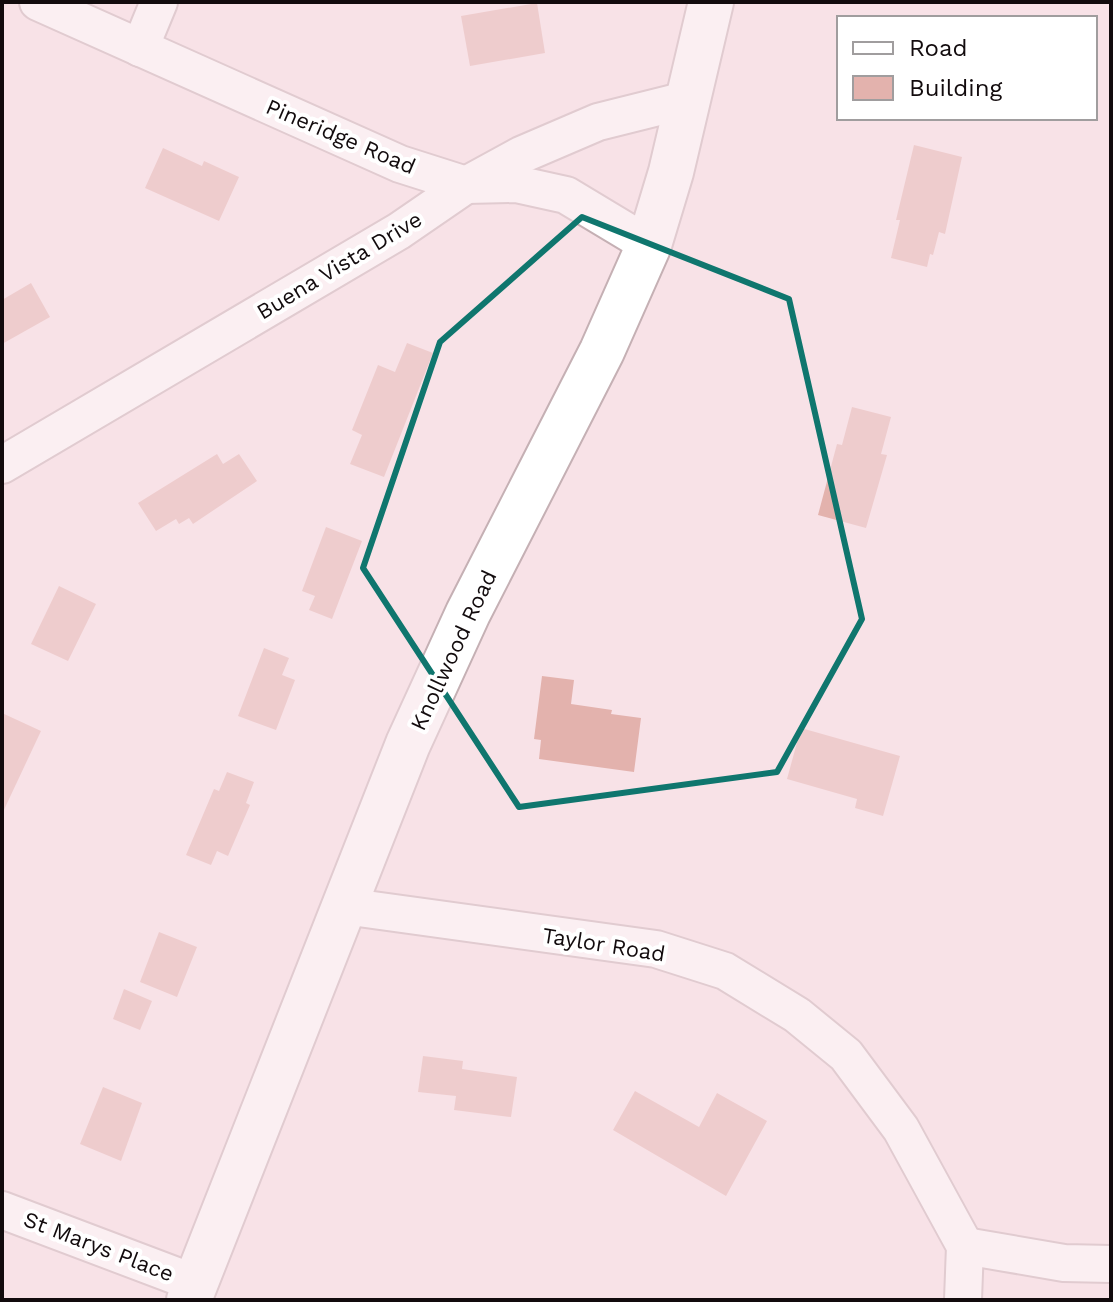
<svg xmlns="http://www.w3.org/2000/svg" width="1113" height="1302" viewBox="0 0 1113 1302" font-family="'Work Sans',sans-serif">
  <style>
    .building { fill: #e3b2ad }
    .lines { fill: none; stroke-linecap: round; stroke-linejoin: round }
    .street-casing { stroke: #c5b0b4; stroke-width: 40 }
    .secondary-casing { stroke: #c5b0b4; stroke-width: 48 }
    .street { stroke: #fff; stroke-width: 36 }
    .secondary { stroke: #fff; stroke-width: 44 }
    .marked { fill: none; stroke: #0f766e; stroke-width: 6; stroke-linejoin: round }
    .labels { text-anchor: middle; stroke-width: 8; stroke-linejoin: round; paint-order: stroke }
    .street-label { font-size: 22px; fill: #120b0d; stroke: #fff }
  </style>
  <rect width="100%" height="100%" fill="#f8e2e7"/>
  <g class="building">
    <path d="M 537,3 L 545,53 L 470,66 L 461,16 Z"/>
    <path d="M 914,145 L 962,157 L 945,234 L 939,232 L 933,255 L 930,254 L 927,267 L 891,258 L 900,220 L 896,220 Z"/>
    <path d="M 163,148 L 202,166 L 204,161 L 239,177 L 219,221 L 145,188 Z"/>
    <path d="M 31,283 L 50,317 L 2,344 L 2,300 Z"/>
    <path d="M 407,343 L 433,353 L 384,477 L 350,464 L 362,435 L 352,430 L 378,365 L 395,372 Z"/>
    <path d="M 852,407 L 891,417 L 881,454 L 887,455 L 866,528 L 818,515 L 837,444 L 842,445 Z"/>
    <path d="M 217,454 L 223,464 L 239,454 L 257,481 L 193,524 L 189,518 L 179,524 L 176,519 L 156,531 L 138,503 Z"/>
    <path d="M 326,527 L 362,541 L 332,619 L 309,610 L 315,596 L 302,591 Z"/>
    <path d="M 59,586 L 96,604 L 68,661 L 31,644 Z"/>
    <path d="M 264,648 L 289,658 L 282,675 L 295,680 L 276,730 L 238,716 Z"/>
    <path d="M 542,676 L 574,680 L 571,704 L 612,710 L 611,714 L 641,718 L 634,772 L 539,759 L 541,740 L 534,739 Z"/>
    <path d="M 2,713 L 41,731 L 2,814 Z"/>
    <path d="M 801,728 L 900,756 L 883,816 L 855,808 L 857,799 L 787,779 Z"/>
    <path d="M 227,772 L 254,782 L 246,803 L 250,805 L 228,856 L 217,851 L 211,865 L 186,855 L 214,789 L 219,791 Z"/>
    <path d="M 159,932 L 197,947 L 177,997 L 140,982 Z"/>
    <path d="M 124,989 L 152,1001 L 140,1030 L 113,1019 Z"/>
    <path d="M 423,1056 L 463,1061 L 462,1069 L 517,1077 L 511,1117 L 454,1110 L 456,1096 L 418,1092 Z"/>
    <path d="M 103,1087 L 142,1103 L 121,1161 L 80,1144 Z"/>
    <path d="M 635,1091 L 699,1127 L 717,1093 L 767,1121 L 726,1196 L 613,1130 Z"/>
  </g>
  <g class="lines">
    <g class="street-casing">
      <g id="street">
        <path d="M 38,2 L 400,164 L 466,185 L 516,184 L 566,195 L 649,245"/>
        <path d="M 140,48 L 159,2"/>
        <path d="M 2,465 L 399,231 L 466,185 L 521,155 L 598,122 L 690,99"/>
        <path d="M 344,906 L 656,949 L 725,971 L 797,1015 L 846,1055 L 901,1129 L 965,1246 L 963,1300"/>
        <path d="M 2,1210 L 195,1283"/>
        <path d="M 965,1246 L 1064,1263 L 1111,1264"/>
      </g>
    </g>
    <g class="secondary-casing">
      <path id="secondary" d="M 189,1300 L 408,744 L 468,613 L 602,351 L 649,245 L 671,172 L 711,2"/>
    </g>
    <use href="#street" class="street"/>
    <use href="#secondary" class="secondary"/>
  </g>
  <path d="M0 0H1113V1302H0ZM 582,217 L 789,299 L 862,619 L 777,772 L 519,807 L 363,568 L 440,342 Z" fill="#f8e2e7" fill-opacity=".55" fill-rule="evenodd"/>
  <path class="marked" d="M 582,217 L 789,299 L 862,619 L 777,772 L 519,807 L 363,568 L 440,342 Z"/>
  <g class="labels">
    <g class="street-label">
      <text transform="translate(341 136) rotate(23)" y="8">Pineridge Road</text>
      <text transform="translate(339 265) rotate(-31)" y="8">Buena Vista Drive</text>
      <text transform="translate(453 650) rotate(-65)" y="8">Knollwood Road</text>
      <text transform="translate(604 944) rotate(9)" y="8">Taylor Road</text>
      <text transform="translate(99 1246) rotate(21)" y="8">St Marys Place</text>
    </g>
  </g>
  <rect width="1113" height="1302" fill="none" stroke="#120b0d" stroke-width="8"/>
  <rect x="837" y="16" width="260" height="104" fill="#ffffff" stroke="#a09d9e" stroke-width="2"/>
  <rect x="853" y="42" width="40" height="12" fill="#ffffff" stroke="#a09d9e" stroke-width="2"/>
  <text x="909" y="56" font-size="24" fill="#120b0d">Road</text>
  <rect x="853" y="76" width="40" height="24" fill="#e3b2ad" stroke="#a09d9e" stroke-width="2"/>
  <text x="909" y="96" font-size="24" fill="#120b0d">Building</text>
</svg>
